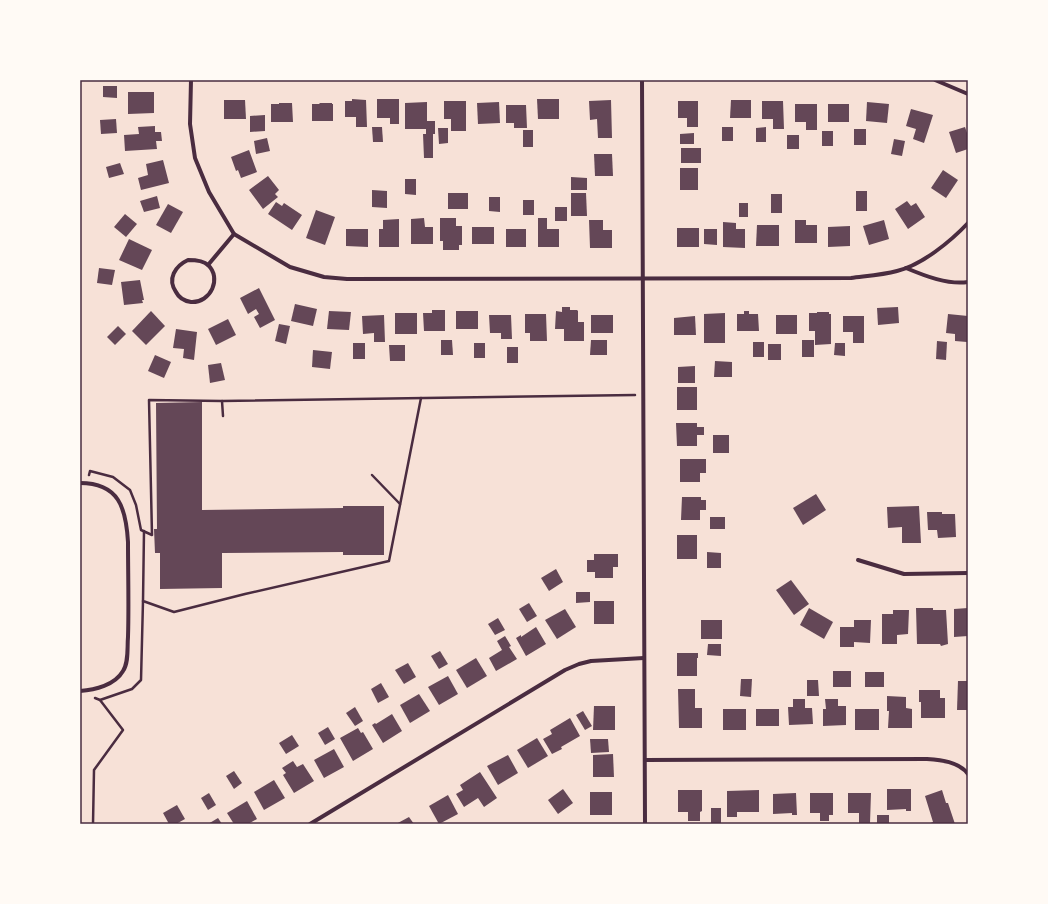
<svg xmlns="http://www.w3.org/2000/svg" width="1048" height="904" viewBox="0 0 1048 904" font-family="'Sofia Sans Condensed',sans-serif">
  <style>
    .building { fill: #644757 }
    .lines { fill: none; stroke-linecap: round; stroke-linejoin: round }
    .path { stroke: #4a2c40; stroke-width: 2.5 }
    .minor { stroke: #4a2c40; stroke-width: 4 }
    .neatline { fill: none; stroke: #4a2c40; stroke-width: 1.5 }
  </style>
  <rect width="100%" height="100%" fill="#f7e1d7"/>
  <g class="building">
    <path d="M 103,86 L 117,86 L 117,98 L 103,97 Z"/>
    <path d="M 128,92 L 154,92 L 154,113 L 128,114 Z"/>
    <path d="M 352,99 L 366,100 L 367,127 L 356,127 L 356,117 L 345,117 L 345,101 L 352,101 Z"/>
    <path d="M 377,99 L 399,99 L 399,124 L 390,124 L 390,118 L 377,118 Z"/>
    <path d="M 537,99 L 559,99 L 559,119 L 538,119 Z"/>
    <path d="M 224,100 L 245,100 L 246,119 L 224,119 Z"/>
    <path d="M 611,100 L 612,138 L 598,138 L 597,119 L 590,120 L 589,101 Z"/>
    <path d="M 731,100 L 751,100 L 751,118 L 730,118 Z"/>
    <path d="M 444,101 L 466,101 L 466,131 L 451,131 L 451,119 L 444,119 Z"/>
    <path d="M 678,101 L 698,101 L 698,127 L 687,127 L 687,118 L 678,118 Z"/>
    <path d="M 762,101 L 783,101 L 784,129 L 773,129 L 773,119 L 762,119 Z"/>
    <path d="M 427,102 L 427,121 L 435,121 L 435,134 L 433,134 L 433,158 L 424,158 L 423,134 L 426,134 L 426,129 L 405,129 L 405,103 Z"/>
    <path d="M 499,102 L 500,123 L 478,124 L 477,103 Z"/>
    <path d="M 867,102 L 889,104 L 887,123 L 866,121 Z"/>
    <path d="M 279,103 L 292,103 L 293,122 L 271,122 L 271,104 L 279,104 Z"/>
    <path d="M 320,103 L 332,103 L 332,104 L 333,104 L 333,121 L 312,121 L 312,104 L 319,104 Z"/>
    <path d="M 795,104 L 817,104 L 817,130 L 806,130 L 806,122 L 795,122 Z"/>
    <rect x="828" y="104" width="21" height="18"/>
    <path d="M 506,105 L 526,105 L 527,128 L 514,128 L 514,123 L 506,123 Z"/>
    <path d="M 911,109 L 933,115 L 924,143 L 913,139 L 916,129 L 906,126 Z"/>
    <path d="M 265,115 L 265,131 L 250,132 L 250,116 Z"/>
    <path d="M 116,119 L 117,133 L 101,134 L 100,120 Z"/>
    <path d="M 155,126 L 155,132 L 161,132 L 162,141 L 156,141 L 157,149 L 125,151 L 124,135 L 139,134 L 138,127 Z"/>
    <path d="M 372,127 L 382,127 L 383,142 L 373,142 Z"/>
    <rect x="722" y="127" width="11" height="14"/>
    <path d="M 766,127 L 766,142 L 756,142 L 756,128 Z"/>
    <path d="M 965,127 L 968,136 L 968,149 L 956,153 L 949,132 Z"/>
    <path d="M 438,128 L 448,128 L 448,143 L 439,144 Z"/>
    <rect x="854" y="129" width="12" height="16"/>
    <rect x="523" y="130" width="10" height="17"/>
    <rect x="822" y="131" width="11" height="15"/>
    <path d="M 694,133 L 694,144 L 680,144 L 680,134 Z"/>
    <rect x="787" y="135" width="12" height="14"/>
    <path d="M 267,138 L 270,151 L 256,154 L 254,141 Z"/>
    <path d="M 894,139 L 905,141 L 902,156 L 891,154 Z"/>
    <rect x="681" y="148" width="20" height="15"/>
    <path d="M 249,150 L 257,172 L 241,178 L 238,170 L 236,171 L 231,157 Z"/>
    <path d="M 594,154 L 612,154 L 613,176 L 595,176 Z"/>
    <path d="M 163,160 L 169,183 L 141,190 L 138,178 L 148,175 L 146,164 Z"/>
    <path d="M 120,163 L 124,174 L 109,178 L 106,167 Z"/>
    <rect x="680" y="168" width="18" height="22"/>
    <path d="M 943,170 L 958,180 L 946,198 L 931,188 Z"/>
    <path d="M 268,176 L 279,190 L 275,194 L 278,197 L 263,209 L 249,190 Z"/>
    <path d="M 571,177 L 587,178 L 587,190 L 571,190 Z"/>
    <path d="M 405,179 L 416,179 L 416,195 L 405,194 Z"/>
    <path d="M 372,190 L 387,191 L 387,208 L 372,207 Z"/>
    <rect x="856" y="191" width="11" height="20"/>
    <rect x="448" y="193" width="20" height="16"/>
    <path d="M 571,193 L 586,193 L 587,216 L 571,216 Z"/>
    <rect x="771" y="194" width="11" height="19"/>
    <path d="M 157,196 L 160,208 L 144,212 L 140,201 Z"/>
    <path d="M 489,197 L 500,197 L 500,212 L 489,211 Z"/>
    <rect x="523" y="200" width="11" height="15"/>
    <path d="M 907,201 L 911,206 L 916,203 L 925,217 L 908,229 L 895,209 Z"/>
    <path d="M 276,202 L 282,206 L 284,203 L 302,215 L 292,230 L 268,214 Z"/>
    <rect x="739" y="203" width="9" height="14"/>
    <path d="M 168,204 L 183,212 L 171,233 L 156,225 Z"/>
    <rect x="555" y="207" width="12" height="14"/>
    <path d="M 316,210 L 335,217 L 325,245 L 306,238 Z"/>
    <path d="M 125,214 L 137,224 L 126,237 L 114,227 Z"/>
    <path d="M 424,218 L 425,227 L 433,227 L 433,244 L 411,244 L 411,219 Z"/>
    <path d="M 440,218 L 456,218 L 456,226 L 462,226 L 462,245 L 459,245 L 459,250 L 443,250 L 443,241 L 440,241 Z"/>
    <path d="M 538,218 L 547,218 L 547,229 L 559,229 L 559,247 L 538,247 Z"/>
    <path d="M 399,219 L 399,247 L 379,247 L 379,229 L 383,229 L 383,220 Z"/>
    <path d="M 589,220 L 603,220 L 603,230 L 612,230 L 612,248 L 590,248 Z"/>
    <path d="M 795,220 L 806,220 L 806,225 L 817,225 L 817,243 L 795,243 Z"/>
    <path d="M 884,220 L 889,239 L 869,245 L 863,226 Z"/>
    <path d="M 723,222 L 736,223 L 736,229 L 745,229 L 745,248 L 723,247 Z"/>
    <path d="M 757,225 L 779,225 L 779,246 L 756,246 Z"/>
    <path d="M 850,226 L 850,246 L 828,247 L 828,227 Z"/>
    <rect x="472" y="227" width="22" height="17"/>
    <rect x="677" y="228" width="22" height="19"/>
    <path d="M 346,229 L 368,229 L 368,247 L 346,246 Z"/>
    <rect x="506" y="229" width="20" height="18"/>
    <path d="M 704,229 L 717,229 L 717,245 L 704,244 Z"/>
    <path d="M 129,239 L 152,250 L 142,270 L 119,260 Z"/>
    <path d="M 99,268 L 115,270 L 112,285 L 97,283 Z"/>
    <path d="M 140,280 L 144,300 L 142,300 L 143,303 L 124,305 L 121,282 Z"/>
    <path d="M 259,288 L 275,320 L 260,328 L 254,317 L 259,314 L 256,309 L 248,314 L 240,298 Z"/>
    <path d="M 295,304 L 317,309 L 313,326 L 291,321 Z"/>
    <path d="M 562,307 L 570,307 L 570,310 L 577,310 L 578,311 L 578,322 L 584,322 L 584,341 L 564,341 L 564,329 L 555,329 L 556,311 L 562,312 Z"/>
    <path d="M 898,307 L 899,323 L 878,325 L 877,308 Z"/>
    <path d="M 432,310 L 445,310 L 445,331 L 424,331 L 423,313 L 432,313 Z"/>
    <path d="M 151,311 L 165,326 L 146,345 L 132,331 Z"/>
    <path d="M 329,311 L 351,312 L 349,330 L 327,329 Z"/>
    <rect x="456" y="311" width="22" height="18"/>
    <path d="M 744,311 L 749,311 L 749,314 L 758,314 L 759,331 L 737,331 L 737,314 L 744,314 Z"/>
    <path d="M 817,312 L 829,312 L 829,314 L 831,314 L 831,344 L 815,345 L 815,331 L 809,331 L 809,313 L 817,313 Z"/>
    <rect x="395" y="313" width="22" height="21"/>
    <path d="M 725,313 L 725,343 L 704,343 L 704,314 Z"/>
    <path d="M 525,314 L 546,314 L 547,341 L 530,341 L 530,333 L 525,333 Z"/>
    <path d="M 948,314 L 968,316 L 967,342 L 955,341 L 955,334 L 946,333 Z"/>
    <path d="M 384,315 L 385,342 L 374,342 L 374,333 L 363,334 L 362,316 Z"/>
    <path d="M 489,315 L 511,315 L 512,339 L 501,339 L 501,333 L 490,333 Z"/>
    <rect x="591" y="315" width="22" height="18"/>
    <rect x="776" y="315" width="21" height="19"/>
    <path d="M 695,316 L 696,335 L 674,335 L 674,318 Z"/>
    <path d="M 843,316 L 864,316 L 864,343 L 853,343 L 853,332 L 843,332 Z"/>
    <path d="M 228,319 L 236,335 L 216,345 L 208,329 Z"/>
    <path d="M 279,324 L 290,326 L 286,344 L 275,341 Z"/>
    <path d="M 118,326 L 126,334 L 115,345 L 107,337 Z"/>
    <path d="M 176,329 L 197,332 L 194,360 L 183,358 L 184,349 L 173,348 Z"/>
    <path d="M 441,340 L 452,340 L 453,355 L 441,355 Z"/>
    <path d="M 591,340 L 607,340 L 607,355 L 590,355 Z"/>
    <rect x="802" y="340" width="12" height="17"/>
    <path d="M 937,341 L 947,342 L 946,360 L 936,359 Z"/>
    <rect x="753" y="342" width="11" height="15"/>
    <rect x="353" y="343" width="12" height="16"/>
    <rect x="474" y="343" width="11" height="15"/>
    <path d="M 835,343 L 845,343 L 845,356 L 834,355 Z"/>
    <rect x="768" y="344" width="13" height="16"/>
    <path d="M 389,345 L 405,345 L 405,361 L 390,361 Z"/>
    <rect x="507" y="347" width="11" height="16"/>
    <path d="M 313,350 L 332,352 L 330,369 L 312,367 Z"/>
    <path d="M 155,355 L 171,362 L 164,378 L 148,371 Z"/>
    <path d="M 715,361 L 732,362 L 732,377 L 714,377 Z"/>
    <path d="M 221,363 L 225,380 L 210,383 L 208,365 Z"/>
    <path d="M 695,366 L 695,383 L 678,383 L 678,367 Z"/>
    <rect x="677" y="387" width="20" height="23"/>
    <path d="M 202,402 L 202,510 L 343,508 L 343,506 L 384,506 L 384,555 L 343,555 L 343,552 L 222,553 L 222,588 L 160,589 L 160,553 L 155,553 L 154,529 L 157,529 L 156,403 Z"/>
    <path d="M 676,423 L 697,423 L 697,427 L 704,427 L 704,435 L 697,435 L 697,446 L 677,446 Z"/>
    <rect x="713" y="435" width="16" height="18"/>
    <path d="M 680,459 L 706,459 L 706,473 L 700,473 L 700,482 L 680,482 Z"/>
    <path d="M 816,494 L 826,510 L 803,525 L 793,508 Z"/>
    <path d="M 682,497 L 701,497 L 701,500 L 706,500 L 706,510 L 700,510 L 700,520 L 681,520 Z"/>
    <path d="M 919,506 L 921,543 L 902,543 L 902,527 L 888,528 L 887,507 Z"/>
    <path d="M 927,512 L 942,512 L 942,514 L 955,514 L 956,537 L 938,538 L 937,530 L 928,530 Z"/>
    <rect x="710" y="517" width="15" height="12"/>
    <rect x="677" y="535" width="20" height="24"/>
    <path d="M 707,552 L 721,553 L 721,568 L 707,568 Z"/>
    <path d="M 594,554 L 618,554 L 618,567 L 613,567 L 613,578 L 595,578 L 595,572 L 587,572 L 587,560 L 594,560 Z"/>
    <path d="M 556,569 L 563,582 L 549,591 L 541,578 Z"/>
    <path d="M 791,580 L 809,604 L 794,615 L 776,590 Z"/>
    <path d="M 576,592 L 590,592 L 590,602 L 576,603 Z"/>
    <rect x="594" y="601" width="20" height="23"/>
    <path d="M 529,603 L 537,616 L 527,622 L 519,609 Z"/>
    <path d="M 809,608 L 833,622 L 824,639 L 800,625 Z"/>
    <path d="M 916,608 L 933,608 L 933,610 L 946,610 L 948,644 L 941,646 L 940,644 L 917,644 Z"/>
    <path d="M 968,608 L 968,636 L 954,637 L 954,609 Z"/>
    <path d="M 565,609 L 576,627 L 557,639 L 545,620 Z"/>
    <path d="M 893,610 L 909,610 L 908,634 L 897,635 L 897,644 L 882,644 L 882,614 L 893,614 Z"/>
    <path d="M 498,618 L 505,630 L 495,635 L 488,624 Z"/>
    <rect x="701" y="620" width="21" height="19"/>
    <path d="M 854,620 L 871,620 L 870,643 L 854,642 L 854,647 L 840,647 L 840,627 L 854,627 Z"/>
    <path d="M 536,627 L 546,644 L 526,656 L 516,638 L 521,635 L 521,637 Z"/>
    <path d="M 505,636 L 511,646 L 509,647 L 517,659 L 496,671 L 489,658 L 502,650 L 497,641 Z"/>
    <path d="M 708,644 L 721,644 L 721,656 L 707,655 Z"/>
    <path d="M 440,651 L 448,664 L 439,669 L 431,656 Z"/>
    <path d="M 677,653 L 698,653 L 698,658 L 697,658 L 697,676 L 677,676 Z"/>
    <path d="M 476,658 L 487,676 L 467,688 L 456,670 Z"/>
    <path d="M 408,663 L 416,677 L 404,684 L 395,670 Z"/>
    <rect x="833" y="671" width="18" height="16"/>
    <rect x="865" y="672" width="19" height="15"/>
    <path d="M 448,676 L 458,694 L 439,705 L 428,687 Z"/>
    <path d="M 741,679 L 752,679 L 751,697 L 740,696 Z"/>
    <path d="M 807,680 L 818,680 L 819,696 L 807,696 Z"/>
    <path d="M 958,681 L 967,681 L 968,710 L 957,710 Z"/>
    <path d="M 381,683 L 389,697 L 378,703 L 371,689 Z"/>
    <path d="M 678,689 L 695,689 L 695,708 L 702,708 L 702,728 L 679,728 Z"/>
    <path d="M 919,690 L 940,690 L 940,698 L 945,698 L 945,718 L 921,718 L 921,702 L 919,702 Z"/>
    <path d="M 419,694 L 430,711 L 410,723 L 400,705 Z"/>
    <path d="M 887,696 L 906,697 L 906,708 L 912,709 L 912,728 L 888,728 L 889,711 L 887,711 Z"/>
    <path d="M 793,699 L 805,699 L 805,708 L 812,708 L 813,724 L 789,725 L 788,707 L 793,707 Z"/>
    <path d="M 825,699 L 838,699 L 838,706 L 846,706 L 846,725 L 823,726 L 823,709 L 826,709 Z"/>
    <path d="M 594,706 L 615,706 L 615,730 L 593,730 Z"/>
    <path d="M 355,707 L 363,721 L 355,726 L 346,713 Z"/>
    <rect x="723" y="709" width="23" height="21"/>
    <rect x="756" y="709" width="23" height="17"/>
    <rect x="855" y="709" width="24" height="21"/>
    <path d="M 583,711 L 592,726 L 585,730 L 576,715 Z"/>
    <path d="M 392,714 L 402,731 L 383,743 L 372,725 L 375,723 L 376,724 Z"/>
    <path d="M 570,718 L 580,736 L 561,747 L 562,749 L 552,754 L 543,739 L 552,734 L 550,730 Z"/>
    <path d="M 328,727 L 335,739 L 325,745 L 318,733 Z"/>
    <path d="M 358,728 L 361,733 L 363,732 L 373,749 L 353,761 L 340,738 Z"/>
    <path d="M 292,735 L 299,746 L 286,754 L 279,743 Z"/>
    <path d="M 537,738 L 548,756 L 528,768 L 517,750 Z"/>
    <path d="M 590,739 L 608,739 L 609,752 L 591,753 Z"/>
    <path d="M 334,749 L 344,767 L 324,778 L 314,760 Z"/>
    <path d="M 613,754 L 614,777 L 593,777 L 593,755 Z"/>
    <path d="M 508,755 L 518,773 L 498,785 L 487,766 Z"/>
    <path d="M 293,761 L 297,767 L 303,764 L 314,781 L 294,793 L 283,775 L 286,773 L 282,768 Z"/>
    <path d="M 234,771 L 242,783 L 234,789 L 226,776 Z"/>
    <path d="M 480,772 L 497,798 L 484,807 L 478,798 L 464,807 L 456,794 L 463,790 L 460,785 Z"/>
    <path d="M 274,780 L 285,798 L 264,810 L 254,792 Z"/>
    <path d="M 563,789 L 573,803 L 558,814 L 548,800 Z"/>
    <path d="M 887,789 L 911,789 L 911,811 L 906,811 L 906,809 L 887,810 Z"/>
    <path d="M 678,790 L 702,790 L 702,811 L 700,812 L 700,821 L 688,821 L 688,812 L 678,812 Z"/>
    <path d="M 759,790 L 759,812 L 737,812 L 737,817 L 727,817 L 727,791 Z"/>
    <path d="M 942,790 L 946,803 L 948,803 L 955,824 L 928,824 L 933,822 L 925,796 Z"/>
    <rect x="590" y="792" width="22" height="23"/>
    <path d="M 209,793 L 216,805 L 208,810 L 201,798 Z"/>
    <path d="M 796,793 L 797,815 L 792,815 L 792,813 L 773,814 L 773,794 Z"/>
    <path d="M 810,793 L 833,793 L 833,815 L 829,815 L 829,821 L 820,821 L 820,813 L 810,813 Z"/>
    <path d="M 848,793 L 871,793 L 870,823 L 859,823 L 859,813 L 848,813 Z"/>
    <path d="M 448,795 L 458,814 L 439,824 L 429,806 Z"/>
    <path d="M 247,801 L 257,819 L 248,824 L 234,824 L 227,813 Z"/>
    <path d="M 177,805 L 185,819 L 176,824 L 169,824 L 163,813 Z"/>
    <rect x="711" y="808" width="10" height="16"/>
    <rect x="877" y="815" width="12" height="9"/>
    <path d="M 409,817 L 414,824 L 396,824 Z"/>
    <path d="M 218,818 L 222,824 L 208,824 Z"/>
  </g>
  <g class="lines">
    <g class="path">
      <path d="M 222,401 L 223,416"/>
      <path d="M 89,475 L 90,471 L 113,477 L 130,490 L 136,505 L 141,530 L 152,535 L 149,400 L 222,401 L 635,395"/>
      <path d="M 372,475 L 400,504"/>
      <path d="M 144,531 L 143,601 L 174,612 L 245,594 L 389,561 L 421,398"/>
      <path d="M 95,698 L 100,700 L 132,689 L 141,680 L 143,601"/>
      <path d="M 93,824 L 94,770 L 123,730 L 100,700"/>
    </g>
    <g class="minor">
      <path d="M 191,80 L 190,124 L 195,158 L 209,192 L 234,234 L 290,267 L 324,277 L 347,279 L 851,278 C 866,276 882,275 897,271 C 922,265 951,241 968,223"/>
      <path d="M 642,80 L 645,824"/>
      <path d="M 935,80 L 968,94"/>
      <path d="M 188,260 C 194,260 203,260 208,265 C 222,278 211,303 191,302 C 184,301 179,298 176,292 C 167,279 175,266 188,260 Z"/>
      <path d="M 208,265 L 234,234"/>
      <path d="M 906,268 C 925,276 948,285 968,282"/>
      <path d="M 80,483 C 119,483 126,508 128,542 C 128,574 129,606 128,637 C 127,648 129,662 123,671 C 115,685 95,690 80,691"/>
      <path d="M 858,560 L 904,574 L 968,573"/>
      <path d="M 646,760 L 926,759 C 940,760 958,761 968,774"/>
      <path d="M 310,824 L 565,670 L 579,664 L 591,661 L 644,658"/>
    </g>
  </g>
  <rect width="1048" height="904" fill="none" stroke="#fffaf5" stroke-width="162"/>
  <rect x="81" y="81" width="886" height="742" class="neatline"/>
</svg>
